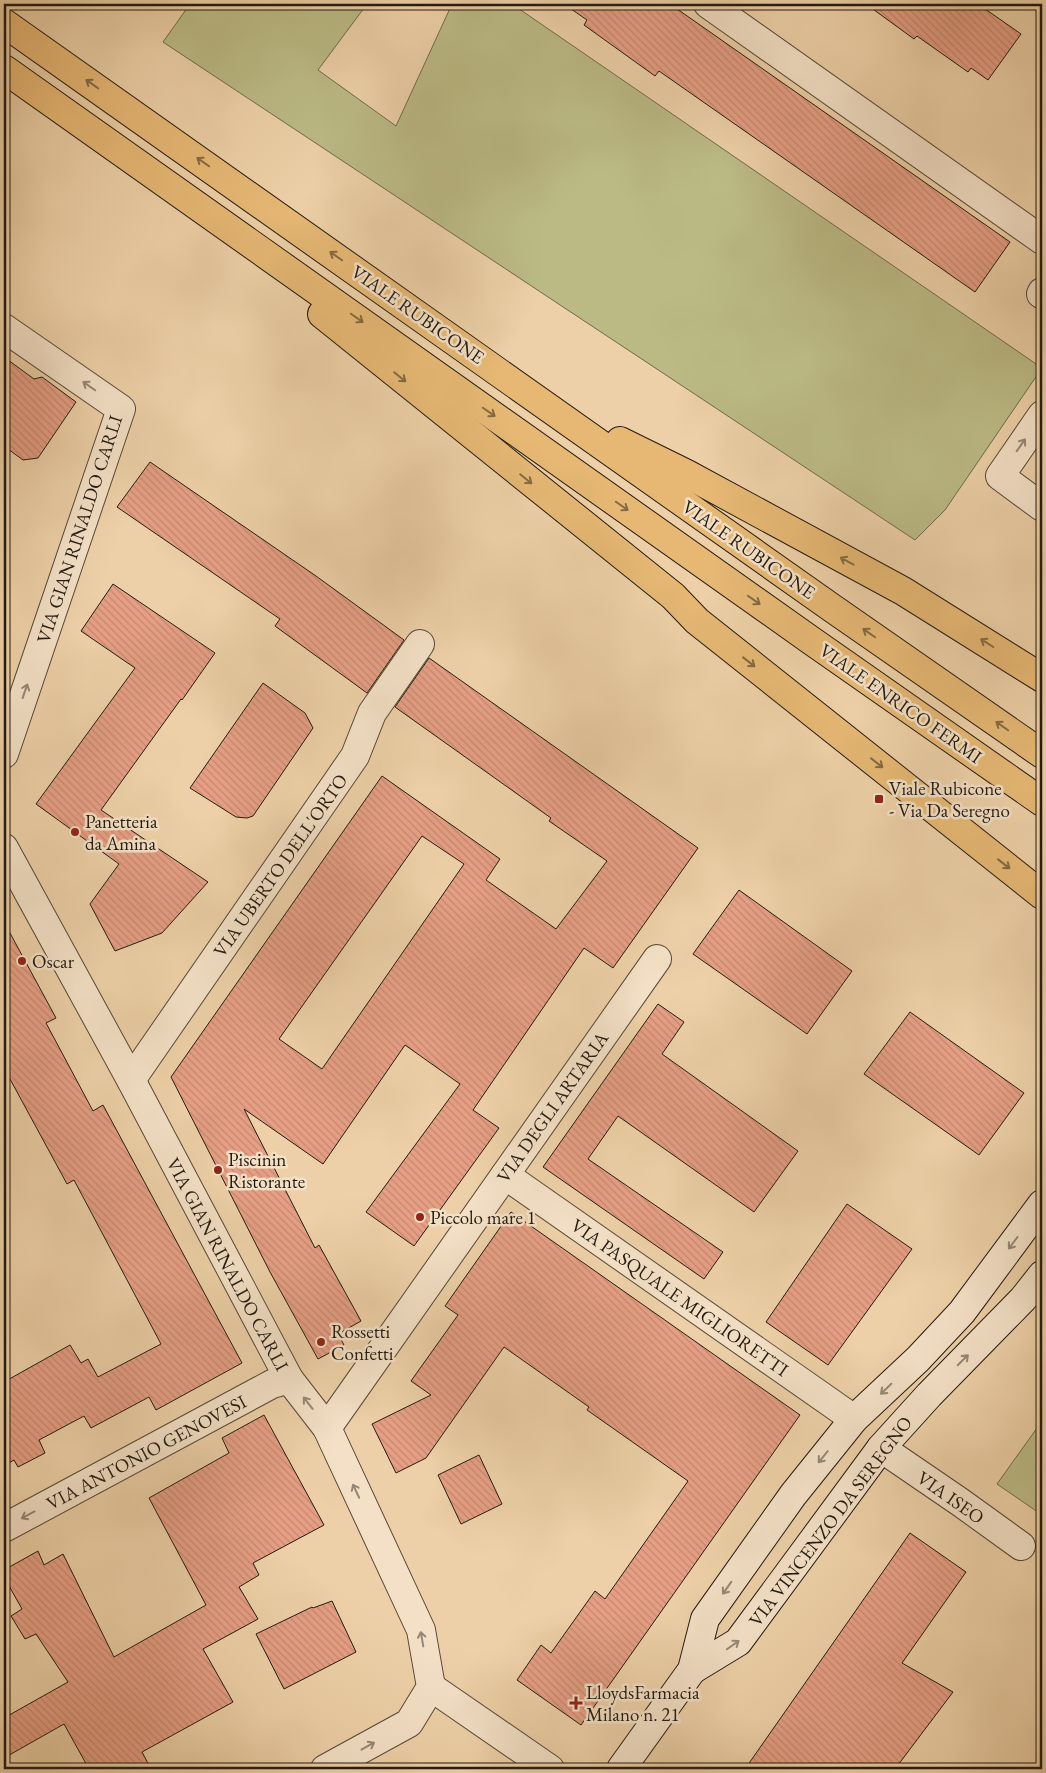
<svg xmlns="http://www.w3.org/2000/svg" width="1046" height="1773" viewBox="0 0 1046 1773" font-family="'EB Garamond',serif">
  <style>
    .grass { fill: #bbba85; stroke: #6f6a4b }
    .building { fill: url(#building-back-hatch); stroke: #231b11; fill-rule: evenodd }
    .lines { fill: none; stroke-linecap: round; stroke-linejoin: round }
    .street-casing { stroke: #564836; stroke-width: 30 }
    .secondary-casing { stroke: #231b11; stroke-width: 30 }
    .highway-casing { stroke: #231b11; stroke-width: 30 }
    .street { stroke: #f3e0c6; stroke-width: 28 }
    .secondary { stroke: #f3e0c6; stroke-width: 28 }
    .highway { stroke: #e6b874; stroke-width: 28 }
    .oneway { stroke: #846a42 }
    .oneway2 { stroke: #958775 }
    .poi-dot { fill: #8f2418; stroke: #f3e0c6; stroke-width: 2 }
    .labels { text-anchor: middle; stroke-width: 5; stroke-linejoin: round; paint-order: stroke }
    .street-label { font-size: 19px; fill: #231b11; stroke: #f3e0c6 }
    .poi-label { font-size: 19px; fill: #231b11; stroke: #f3e0c6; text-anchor: start }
  </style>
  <defs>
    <pattern id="building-back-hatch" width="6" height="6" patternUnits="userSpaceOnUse" patternTransform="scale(1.25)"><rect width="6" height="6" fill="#e69f84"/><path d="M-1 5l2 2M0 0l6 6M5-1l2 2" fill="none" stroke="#c58871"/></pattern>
  </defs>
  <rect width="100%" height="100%" fill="#edd0a7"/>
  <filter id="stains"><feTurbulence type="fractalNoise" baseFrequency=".004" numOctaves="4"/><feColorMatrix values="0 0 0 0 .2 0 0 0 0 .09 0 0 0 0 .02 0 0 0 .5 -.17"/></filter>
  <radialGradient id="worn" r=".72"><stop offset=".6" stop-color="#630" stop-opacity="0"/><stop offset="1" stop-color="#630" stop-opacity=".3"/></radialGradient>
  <g class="grass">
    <path d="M 190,4 L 367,4 L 318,70 L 396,126 L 452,4 L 512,4 L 1042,368 L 945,510 L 915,540 L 163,42 Z"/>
    <path d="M 1042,1421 L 1042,1515 L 997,1484 Z"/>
  </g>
  <g class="building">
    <path d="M 564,4 L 670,4 L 1010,242 L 975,292 L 659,71 L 655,76 L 584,25 L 587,20 Z"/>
    <path d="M 866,4 L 978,4 L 1021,34 L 988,80 L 971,68 L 968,72 L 917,36 L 914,39 Z"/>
    <path d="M 4,357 L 34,379 L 42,377 L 76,402 L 38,458 L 23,460 L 4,446 Z"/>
    <path d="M 150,462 L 316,576 L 404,640 L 367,693 L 275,626 L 280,619 L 117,507 Z"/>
    <path d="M 113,584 L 215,653 L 182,700 L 181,699 L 101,810 L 208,882 L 162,933 L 115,951 L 90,904 L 119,864 L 36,804 L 135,668 L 81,631 Z"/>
    <path d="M 429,658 L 698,848 L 613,968 L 584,948 L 473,1110 L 499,1128 L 414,1246 L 366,1212 L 460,1084 L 405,1045 L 323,1164 L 244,1109 L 315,1248 L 319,1245 L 361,1321 L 338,1334 L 344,1345 L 318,1359 L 270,1272 L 171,1077 L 382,776 L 500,859 L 486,880 L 556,929 L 607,861 L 549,821 L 551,818 L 395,707 ZM 422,836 L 464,864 L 322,1069 L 279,1039 Z"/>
    <path d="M 263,683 L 305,713 L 313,728 L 253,816 L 247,818 L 236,817 L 190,788 Z"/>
    <path d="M 739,890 L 852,971 L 807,1034 L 693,954 Z"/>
    <path d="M 4,922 L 56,1018 L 46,1023 L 93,1111 L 103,1105 L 242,1363 L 156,1410 L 149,1397 L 91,1428 L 84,1416 L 39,1440 L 45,1453 L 18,1467 L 14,1460 L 4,1466 L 4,1382 L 70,1345 L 81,1363 L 88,1359 L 98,1377 L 161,1344 L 74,1180 L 67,1184 L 4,1068 Z"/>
    <path d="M 658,1004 L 684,1022 L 662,1054 L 798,1151 L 754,1212 L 618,1116 L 588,1159 L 723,1252 L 704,1279 L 543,1167 Z"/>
    <path d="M 910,1012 L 1024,1093 L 979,1155 L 864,1074 Z"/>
    <path d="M 847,1204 L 912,1249 L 828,1365 L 766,1322 Z"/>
    <path d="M 511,1212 L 800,1415 L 581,1725 L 517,1680 L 541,1645 L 551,1653 L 595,1591 L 605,1599 L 688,1481 L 587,1410 L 589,1407 L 504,1347 L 426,1458 L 396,1473 L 372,1424 L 431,1395 L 411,1381 L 458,1315 L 445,1306 Z"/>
    <path d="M 264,1415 L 324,1525 L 253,1563 L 259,1575 L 239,1587 L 258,1619 L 203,1649 L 233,1702 L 142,1752 L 151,1769 L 89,1769 L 64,1724 L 4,1758 L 4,1718 L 68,1682 L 36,1634 L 25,1639 L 11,1616 L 22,1609 L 4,1577 L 4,1570 L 38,1551 L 44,1565 L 63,1554 L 114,1657 L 206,1605 L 149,1498 L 229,1453 L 222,1438 Z"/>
    <path d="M 479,1455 L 502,1504 L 461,1524 L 438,1475 Z"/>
    <path d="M 910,1533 L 966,1572 L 902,1663 L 953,1692 L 895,1769 L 745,1769 Z"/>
    <path d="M 332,1601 L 356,1652 L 284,1689 L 256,1634 L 312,1607 L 313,1608 Z"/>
  </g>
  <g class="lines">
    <g class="street-casing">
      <g id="street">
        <path d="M 708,4 L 1042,240"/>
        <path d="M 1041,294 L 1042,292"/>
        <path d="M 4,328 L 121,409 L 4,754"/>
        <path d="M 1042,415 L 1000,476 L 1042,507"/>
        <path d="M 4,848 L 131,1080 L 289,1379 L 327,1428 L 421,1630 L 431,1687 L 409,1723 L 325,1769"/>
        <path d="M 131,1080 L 355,756 L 372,713 L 420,644"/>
        <path d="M 505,1175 L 854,1419"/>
        <path d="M 327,1428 L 657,959"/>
        <path d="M 881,1448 L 960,1502 L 1021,1546"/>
        <path d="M 4,1528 L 272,1384 L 289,1379"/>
        <path d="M 431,1687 L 550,1769"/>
      </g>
    </g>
    <g class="secondary-casing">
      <g id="secondary">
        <path d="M 692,1670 L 738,1642 L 881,1448 L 929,1395 L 1023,1299 L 1042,1275"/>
        <path d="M 621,1769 L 692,1670 L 705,1619 L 793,1495 L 854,1419 L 918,1359 L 962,1312 L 1042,1204"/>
      </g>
    </g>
    <g class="highway-casing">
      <g id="highway">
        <path d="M 4,23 L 832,608 L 1042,754"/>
        <path d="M 4,69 L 809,639 L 1042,802"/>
        <path d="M 322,314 L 673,596 L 697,621 L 1042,895"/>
        <path d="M 620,441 L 687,474 L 903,591 L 1042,678"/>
      </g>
    </g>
    <use href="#street" class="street"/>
    <use href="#secondary" class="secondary"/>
    <use href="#highway" class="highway"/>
  </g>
  <defs><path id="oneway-shaft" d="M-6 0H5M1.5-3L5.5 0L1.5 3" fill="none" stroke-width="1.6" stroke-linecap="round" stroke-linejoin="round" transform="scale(1.25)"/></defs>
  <g class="oneway">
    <use href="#oneway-shaft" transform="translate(92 84) rotate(-145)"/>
    <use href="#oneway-shaft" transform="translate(203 162) rotate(-145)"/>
    <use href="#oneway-shaft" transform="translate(336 256) rotate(-145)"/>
    <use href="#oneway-shaft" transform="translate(357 318) rotate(35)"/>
    <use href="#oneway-shaft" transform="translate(400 377) rotate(39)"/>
    <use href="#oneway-shaft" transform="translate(489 412) rotate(35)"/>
    <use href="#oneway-shaft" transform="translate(526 479) rotate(39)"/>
    <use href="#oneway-shaft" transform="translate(622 506) rotate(35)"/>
    <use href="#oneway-shaft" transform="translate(847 561) rotate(-152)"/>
    <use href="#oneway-shaft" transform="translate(754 600) rotate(35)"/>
    <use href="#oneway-shaft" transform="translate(869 633) rotate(-145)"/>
    <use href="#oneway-shaft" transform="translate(987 643) rotate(-148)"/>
    <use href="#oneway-shaft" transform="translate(749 662) rotate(38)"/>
    <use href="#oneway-shaft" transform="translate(1002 726) rotate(-145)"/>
    <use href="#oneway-shaft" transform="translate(877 763) rotate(38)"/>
    <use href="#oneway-shaft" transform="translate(1004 864) rotate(38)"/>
  </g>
  <g class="oneway2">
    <use href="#oneway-shaft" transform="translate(89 386) rotate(-145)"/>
    <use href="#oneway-shaft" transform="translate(1021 445) rotate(-55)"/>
    <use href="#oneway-shaft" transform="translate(25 691) rotate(-71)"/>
    <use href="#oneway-shaft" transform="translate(1013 1243) rotate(127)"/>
    <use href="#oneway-shaft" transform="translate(963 1360) rotate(-45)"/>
    <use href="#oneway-shaft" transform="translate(886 1389) rotate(136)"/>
    <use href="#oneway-shaft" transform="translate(308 1403) rotate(-128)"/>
    <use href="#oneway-shaft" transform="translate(823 1457) rotate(129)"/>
    <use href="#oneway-shaft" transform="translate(356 1491) rotate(-115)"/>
    <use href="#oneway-shaft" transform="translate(28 1515) rotate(152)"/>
    <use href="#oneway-shaft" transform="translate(727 1588) rotate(125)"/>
    <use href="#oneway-shaft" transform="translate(422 1639) rotate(-100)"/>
    <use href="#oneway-shaft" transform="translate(733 1645) rotate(-35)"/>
    <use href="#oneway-shaft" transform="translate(368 1746) rotate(-29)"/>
  </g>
  <g class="poi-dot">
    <rect x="874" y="794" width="10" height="10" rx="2.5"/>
    <circle cx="75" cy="832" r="5"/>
    <circle cx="22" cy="961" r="5"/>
    <circle cx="218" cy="1170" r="5"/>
    <circle cx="420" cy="1217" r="5"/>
    <circle cx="321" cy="1342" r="5"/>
    <path d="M573.5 1695.5h5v5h5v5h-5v5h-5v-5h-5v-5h5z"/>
  </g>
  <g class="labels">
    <g class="street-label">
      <text transform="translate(418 314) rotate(35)" y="7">VIALE RUBICONE</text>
      <text transform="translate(79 529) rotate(-72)" y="7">VIA GIAN RINALDO CARLI</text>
      <text transform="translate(749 549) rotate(35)" y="7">VIALE RUBICONE</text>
      <text transform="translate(901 703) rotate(35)" y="7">VIALE ENRICO FERMI</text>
      <text transform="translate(280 865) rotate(-55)" y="7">VIA UBERTO DELL'ORTO</text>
      <text transform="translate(552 1107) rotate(-55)" y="7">VIA DEGLI ARTARIA</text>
      <text transform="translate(228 1264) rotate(62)" y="7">VIA GIAN RINALDO CARLI</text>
      <text transform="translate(680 1297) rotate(35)" y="7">VIA PASQUALE MIGLIORETTI</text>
      <text transform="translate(146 1452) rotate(-28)" y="7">VIA ANTONIO GENOVESI</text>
      <text transform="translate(951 1497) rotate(35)" y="7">VIA ISEO</text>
      <text transform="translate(830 1521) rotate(-53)" y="7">VIA VINCENZO DA SEREGNO</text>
    </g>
    <g class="poi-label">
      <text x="889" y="795">Viale Rubicone<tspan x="889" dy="22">- Via Da Seregno</tspan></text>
      <text x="85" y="828">Panetteria<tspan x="85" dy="22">da Amina</tspan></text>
      <text x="32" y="968">Oscar</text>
      <text x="228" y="1166">Piscinin<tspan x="228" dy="22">Ristorante</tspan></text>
      <text x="430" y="1224">Piccolo mare 1</text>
      <text x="331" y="1338">Rossetti<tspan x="331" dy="22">Confetti</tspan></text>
      <text x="586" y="1699">LloydsFarmacia<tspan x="586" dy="22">Milano n. 21</tspan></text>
    </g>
  </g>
  <rect width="1046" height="1773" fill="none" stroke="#edd0a7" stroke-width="20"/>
  <rect x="5" y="5" width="1036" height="1763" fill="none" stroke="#231b11" stroke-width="2.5"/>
  <rect x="10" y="10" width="1026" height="1753" fill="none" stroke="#231b11"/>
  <rect width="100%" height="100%" filter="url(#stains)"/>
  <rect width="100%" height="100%" fill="url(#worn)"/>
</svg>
